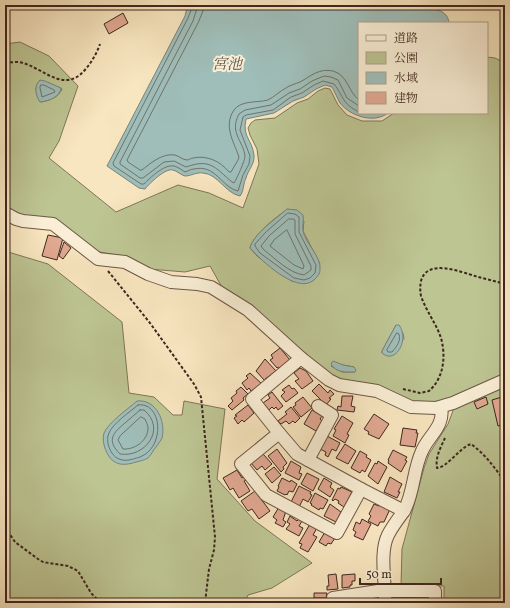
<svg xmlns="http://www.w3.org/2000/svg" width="510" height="608" viewBox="0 0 510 608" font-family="Vollkorn,'Noto Serif JP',serif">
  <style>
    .green { fill: #bdc593; stroke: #7e7658; fill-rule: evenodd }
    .water { fill: #9fbeb9; stroke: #79827b }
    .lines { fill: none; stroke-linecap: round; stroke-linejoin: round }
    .shore { stroke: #6f726c; stroke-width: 1 }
    .building { fill: #e1a892; stroke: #3f271e }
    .street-casing { stroke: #6d5746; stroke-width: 14 }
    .path { stroke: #3f271e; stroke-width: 2; stroke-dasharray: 3 2; stroke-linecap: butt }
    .street { stroke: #faefd6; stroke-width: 12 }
    .labels { text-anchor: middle; stroke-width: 4; stroke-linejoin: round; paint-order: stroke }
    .water-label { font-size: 15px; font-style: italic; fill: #5c544c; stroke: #faefd6 }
  </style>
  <rect width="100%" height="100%" fill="#f8e6c0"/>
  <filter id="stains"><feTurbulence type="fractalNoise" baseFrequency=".005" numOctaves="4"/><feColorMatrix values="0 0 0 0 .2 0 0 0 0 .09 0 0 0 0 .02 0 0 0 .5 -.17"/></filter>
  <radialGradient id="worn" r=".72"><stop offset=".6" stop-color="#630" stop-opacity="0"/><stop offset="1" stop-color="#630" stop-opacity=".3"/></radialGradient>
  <g class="green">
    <path d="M 20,42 L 49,56 L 78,86 L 59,141 L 49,158 L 116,212 L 178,185 L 209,193 L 243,208 L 259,164 L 257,149 L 250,135 L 248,128 L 251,123 L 255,120 L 275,118 L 297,103 L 308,99 L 318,91 L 325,88 L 330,89 L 338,105 L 347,115 L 362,121 L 382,121 L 394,113 L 487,113 L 487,57 L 495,58 L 503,62 L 505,62 L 505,365 L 502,368 L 501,374 L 505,374 L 447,402 L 410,403 L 341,381 L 325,373 L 223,289 L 210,266 L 185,272 L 149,269 L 122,256 L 94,251 L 29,217 L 10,212 L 5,204 L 5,44 ZM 58,87 L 62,89 C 58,98 50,100 41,102 L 38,98 L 36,88 ZM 288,209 L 304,221 L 303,231 L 320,264 L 293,282 L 257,256 L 250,248 C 253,235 277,216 288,209 ZM 396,325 L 403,333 L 404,339 L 382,353 L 382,351 ZM 343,365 L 354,367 L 355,372 L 342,372 L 331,366 Z"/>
    <path d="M 5,251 L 48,264 L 122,322 L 129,393 L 154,397 L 173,415 L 182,415 L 184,401 L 225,409 L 217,479 L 255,521 L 312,563 L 272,588 L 248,595 L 244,603 L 5,603 Z"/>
    <path d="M 505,385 L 505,603 L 444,603 L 444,586 L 401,586 L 402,549 L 424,468 L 429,454 L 448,424 L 454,408 Z"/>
  </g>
  <g class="water">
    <path d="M 202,5 L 414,5 C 426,11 447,5 449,23 L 359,23 L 359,113 L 388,113 C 374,124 350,116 340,103 C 337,98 335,92 332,87 L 325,85 L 316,89 L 304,97 L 293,101 L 274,113 L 246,119 C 242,137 252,139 254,155 C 255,164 248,170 246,178 C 243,184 244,191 240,196 C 225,193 218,174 203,173 C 196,172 191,176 185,176 C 181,175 177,171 173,170 C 165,168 150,183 145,189 L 139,188 L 107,166 L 185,16 L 187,8 L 190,6 L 196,7 Z"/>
    <path d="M 40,80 L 45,81 L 61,88 C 60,97 49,101 40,102 C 36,96 33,86 40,80 Z"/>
    <path d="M 287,209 L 297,210 L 303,215 C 304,220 302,226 303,231 C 305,243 322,257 320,270 C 320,274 317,277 314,280 C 297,295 261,260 250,248 C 253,234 276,219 287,209 Z"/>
    <path d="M 396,325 L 399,325 C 410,340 395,365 382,353 L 382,351 Z"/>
    <path d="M 333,361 L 343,365 L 354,367 L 356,370 L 355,372 C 346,372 336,373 331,364 Z"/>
    <path d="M 137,401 C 156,399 166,421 162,438 C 160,442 156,447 153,451 C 152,453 150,456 148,458 C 145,460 140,461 136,462 C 130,464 121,466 115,462 C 107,458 101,442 104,433 C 108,423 129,408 137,401 Z"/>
  </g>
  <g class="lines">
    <g class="shore">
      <path d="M 193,5 L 188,18 L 113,163 L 114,166 L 141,184 L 144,184 C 150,178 164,164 174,166 C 178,167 182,170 185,172 C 188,171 191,169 194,169 C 216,164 221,187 238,191 L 243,175 L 249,164 L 250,156 L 240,130 L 243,117 L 246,115 L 273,110 L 291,97 L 302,93 L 314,85 L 323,81 L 334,84 C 344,97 342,104 359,112"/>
      <path d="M 198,5 L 193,21 L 120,162 L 120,164 L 140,178 L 143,178 L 164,162 L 174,161 L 186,167 C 211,158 215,168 232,182 L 234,183 C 237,178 245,161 245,156 C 243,140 229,133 239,114 L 245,110 L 271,105 L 289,93 L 300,89 L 312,81 L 324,76 L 331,77 L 338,80 L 347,98 L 359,106"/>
      <path d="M 204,5 L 203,11 L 198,23 L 127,160 L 128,162 L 140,170 L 142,170 C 151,163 162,153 175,155 C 179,156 183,160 187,160 C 189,160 191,158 193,158 C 207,155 220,161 229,172 L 231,172 L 238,160 L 239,157 C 234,142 223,126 234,110 C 241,100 257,103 268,100 C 274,97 280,91 286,88 C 290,85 295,84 300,82 C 311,76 319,68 333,71 C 348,75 348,92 359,100"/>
      <path d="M 41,85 L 44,85 L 54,90 L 55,92 L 42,97 L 40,88 Z"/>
      <path d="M 288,213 L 295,214 L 299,217 L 299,232 L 316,265 L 315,273 L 310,278 L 304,280 L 294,278 L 260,253 L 255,246 L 255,244 L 266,232 Z"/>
      <path d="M 289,219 L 293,219 L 295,220 L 295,234 L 311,266 L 311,270 L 304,275 C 289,273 276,259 264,250 L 261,246 L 269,236 Z"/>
      <path d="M 287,230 L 304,266 L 303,269 L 294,265 L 270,246 L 274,240 Z"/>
      <path d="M 397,333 L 399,334 C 401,341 397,346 392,352 L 388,352 L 387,350 Z"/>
      <path d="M 138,405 C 162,401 166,447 140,457 C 133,459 126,462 119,459 C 110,456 105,440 109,433 C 113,423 130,412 138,405 Z"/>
      <path d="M 140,410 L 144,410 C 167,429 145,458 120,454 C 106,440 113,433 125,423 C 130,419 135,414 140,410 Z"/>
      <path d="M 141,417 L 145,419 C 146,422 148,425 148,428 C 148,441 134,450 123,449 L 118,440 L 120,436 Z"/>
    </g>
  </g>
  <g class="building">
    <path d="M 132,5 L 141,5 L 134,9 Z"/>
    <path d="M 123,13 L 128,23 L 109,34 L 104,24 Z"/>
    <path d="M 48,235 L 63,238 L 57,260 L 42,256 Z"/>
    <path d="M 64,242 L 71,248 L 63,259 L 59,256 Z"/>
    <path d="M 280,348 L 290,360 L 280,368 L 279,367 L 277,368 L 270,360 L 273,358 L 271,355 Z"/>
    <path d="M 265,359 L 276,371 L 265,379 L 266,380 L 265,381 L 256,371 Z"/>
    <path d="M 300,368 L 306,371 L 313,381 L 302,389 L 295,381 L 299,379 L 294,373 Z"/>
    <path d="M 250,373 L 262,384 L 251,391 L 249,388 L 247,390 L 242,383 L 248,378 L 246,376 Z"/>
    <path d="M 319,384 L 328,393 L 330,390 L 334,394 L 329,398 L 331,399 L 326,405 L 312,391 Z"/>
    <path d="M 289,385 L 292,389 L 294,388 L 298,393 L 286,402 L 281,396 L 285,392 L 282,390 Z"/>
    <path d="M 241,387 L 248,394 L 243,398 L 244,400 L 232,410 L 228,406 L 233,401 L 231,398 L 237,393 L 236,391 Z"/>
    <path d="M 272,392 L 283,406 L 278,410 L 276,407 L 274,409 L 272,407 L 269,410 L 263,403 L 270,398 L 268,395 Z"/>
    <path d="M 342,396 L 353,396 L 351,406 L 355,407 L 354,412 L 337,410 L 338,406 L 341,407 Z"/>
    <path d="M 505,396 L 505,424 L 498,426 L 492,400 Z"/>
    <path d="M 303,397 L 312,408 L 301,417 L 293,407 L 296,405 L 295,403 Z"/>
    <path d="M 486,397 L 488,404 L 477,409 L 474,402 Z"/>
    <path d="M 248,405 L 254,413 L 244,422 L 242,420 L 238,424 L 234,418 L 237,416 L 235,415 Z"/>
    <path d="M 291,407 L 300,418 L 295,423 L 293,421 L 289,424 L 286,421 L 281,424 L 278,421 L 287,414 L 285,412 Z"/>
    <path d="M 312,410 L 322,416 L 320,419 L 322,421 L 316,431 L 304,424 Z"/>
    <path d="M 374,414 L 389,424 L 379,439 L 368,434 L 369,432 L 364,429 Z"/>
    <path d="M 342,416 L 353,423 L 347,434 L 349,435 L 345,443 L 333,436 L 336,430 L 334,429 Z"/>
    <path d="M 403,428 L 417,430 L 416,433 L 418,433 L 415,447 L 400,445 Z"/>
    <path d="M 327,436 L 340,443 L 336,451 L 332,449 L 328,457 L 325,455 L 326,452 L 320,449 Z"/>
    <path d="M 345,444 L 356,451 L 348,464 L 336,458 Z"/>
    <path d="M 277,449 L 287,463 L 283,467 L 284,469 L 281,472 L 268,456 Z"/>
    <path d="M 393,450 L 407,457 L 405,460 L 407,461 L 401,472 L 388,463 L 389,461 L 388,460 Z"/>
    <path d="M 360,451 L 367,455 L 366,457 L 371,460 L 365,472 L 362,470 L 360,473 L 351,468 Z"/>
    <path d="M 263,454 L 272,464 L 265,470 L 262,466 L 257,470 L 251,463 Z"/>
    <path d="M 291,461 L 301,467 L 299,473 L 302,474 L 299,480 L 285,473 Z"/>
    <path d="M 378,461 L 387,467 L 378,484 L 368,476 L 375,463 L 377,464 Z"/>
    <path d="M 274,467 L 281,475 L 272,483 L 265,474 Z"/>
    <path d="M 237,470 L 242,478 L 245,476 L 247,480 L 244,481 L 250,491 L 239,498 L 233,488 L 230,490 L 223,478 Z"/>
    <path d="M 307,473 L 319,479 L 313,491 L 301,484 Z"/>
    <path d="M 390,477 L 402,484 L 398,492 L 400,492 L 397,498 L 384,492 Z"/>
    <path d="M 282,478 L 290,482 L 291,480 L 297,484 L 293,492 L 289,491 L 287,495 L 286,494 L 285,495 L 277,491 L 279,487 L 278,486 Z"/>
    <path d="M 324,478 L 332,483 L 330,487 L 334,490 L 330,497 L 318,489 Z"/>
    <path d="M 299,486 L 311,492 L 310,494 L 312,495 L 308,502 L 303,499 L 299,507 L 291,502 Z"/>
    <path d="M 341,487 L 352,492 L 344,507 L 338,503 L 339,501 L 335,499 L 333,501 L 332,500 L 338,488 L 340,489 Z"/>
    <path d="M 255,491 L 270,511 L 259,519 L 252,509 L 248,511 L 241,501 Z"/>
    <path d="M 315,493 L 328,500 L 323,509 L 320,508 L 319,510 L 311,505 L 312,504 L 310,503 Z"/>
    <path d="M 330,504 L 341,512 L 336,522 L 324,516 Z"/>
    <path d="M 374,504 L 379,506 L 380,504 L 390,509 L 384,522 L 380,522 L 378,526 L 368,521 L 371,516 L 369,514 Z"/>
    <path d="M 279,507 L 286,511 L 283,520 L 286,522 L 283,527 L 275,523 L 277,520 L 273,517 Z"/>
    <path d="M 290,516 L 297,521 L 299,519 L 302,521 L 299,526 L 303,528 L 299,536 L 286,529 L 290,524 L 287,522 Z"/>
    <path d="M 362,519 L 371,524 L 363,540 L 354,536 L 356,532 L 353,530 L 356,522 L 360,524 Z"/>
    <path d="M 310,524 L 317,528 L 313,535 L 317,537 L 308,552 L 300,548 L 302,544 L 299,543 Z"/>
    <path d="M 325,532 L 335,538 L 331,544 L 328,543 L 326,546 L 319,542 Z"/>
    <path d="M 336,574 L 338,589 L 327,590 L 327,586 L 329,586 L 328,575 Z"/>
    <path d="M 355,574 L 355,581 L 352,581 L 352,585 L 350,585 L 350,587 L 342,588 L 342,575 Z"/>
    <path d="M 314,593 L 327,593 L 326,598 L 314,598 Z"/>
    <path d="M 418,594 L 429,596 L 429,603 L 418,603 Z"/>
    <path d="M 396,595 L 410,596 L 410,603 L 396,603 Z"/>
    <path d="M 309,600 L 323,601 L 323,603 L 309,603 Z"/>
    <path d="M 362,600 L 373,601 L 373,603 L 361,603 Z"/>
  </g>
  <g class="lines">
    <g class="street-casing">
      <g id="street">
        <path d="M 5,213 L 16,219 L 23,221 L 53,224 L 98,259 L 125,262 L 148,274 L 171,282 L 197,284 L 211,287 L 248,310 L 301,358 L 329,380 L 339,385 L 377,391 L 411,407 L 436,408 L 453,403 L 505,380"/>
        <path d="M 301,358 L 252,399 L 279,433 L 241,464 L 266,495 L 337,533 L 361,489 L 404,511 C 398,519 392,527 388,535 C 379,553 386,583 385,603"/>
        <path d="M 279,433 L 297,454 L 361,489"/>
        <path d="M 308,460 L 332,415 L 318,406"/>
        <path d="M 404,511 C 414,493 413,470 422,451 C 429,435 445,426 441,407"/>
        <path d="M 333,603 L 333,598 L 378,591 L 435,591 L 435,603"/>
      </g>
    </g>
    <g class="path">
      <path d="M 5,62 C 11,63 17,61 23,63 C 44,69 64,93 84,71 C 91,63 96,55 100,44"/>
      <path d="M 108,271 L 150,323 L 194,384 L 201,397 L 215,537 L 214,550 L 209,569 L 205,603"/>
      <path d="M 403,389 L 420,393 L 429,391 C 444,378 446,356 441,338 C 436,323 426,311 421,296 C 420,291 420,286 421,281 C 427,258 461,272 475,276 C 485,279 495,281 505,284"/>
      <path d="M 445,438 C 441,447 435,457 437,468 C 448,467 459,448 471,444 C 485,454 495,468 505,482"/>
      <path d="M 5,527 L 15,542 L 38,559 L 43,562 L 68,566 L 78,571 L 91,593 L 101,603"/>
    </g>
    <use href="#street" class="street"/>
  </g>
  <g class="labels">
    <g class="water-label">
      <text x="227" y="69">宮池</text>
    </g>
  </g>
  <rect width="510" height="608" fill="none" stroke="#f8e6c0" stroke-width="20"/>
  <rect x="6" y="6" width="498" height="596" fill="none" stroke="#3f271e" stroke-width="2"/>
  <rect x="10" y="10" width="490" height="588" fill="none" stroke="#3f271e"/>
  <rect x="358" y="22" width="130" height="92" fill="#faefd6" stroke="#af9f8c"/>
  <rect x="366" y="35" width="20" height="6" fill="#faefd6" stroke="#af9f8c"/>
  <text x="394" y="42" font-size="12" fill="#3f271e">道路</text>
  <rect x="366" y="52" width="20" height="12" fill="#bdc593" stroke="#af9f8c"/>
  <text x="394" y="62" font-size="12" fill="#3f271e">公園</text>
  <rect x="366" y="72" width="20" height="12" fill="#9fbeb9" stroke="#af9f8c"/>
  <text x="394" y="82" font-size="12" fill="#3f271e">水域</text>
  <rect x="366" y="92" width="20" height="12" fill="#e1a892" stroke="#af9f8c"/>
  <text x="394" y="102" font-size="12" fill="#3f271e">建物</text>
  <path d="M360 578v6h81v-6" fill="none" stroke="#3f271e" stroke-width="2"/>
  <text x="366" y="578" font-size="12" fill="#3f271e" stroke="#faefd6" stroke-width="3" paint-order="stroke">50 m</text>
  <rect width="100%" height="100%" filter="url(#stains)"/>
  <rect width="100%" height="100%" fill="url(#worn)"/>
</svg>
